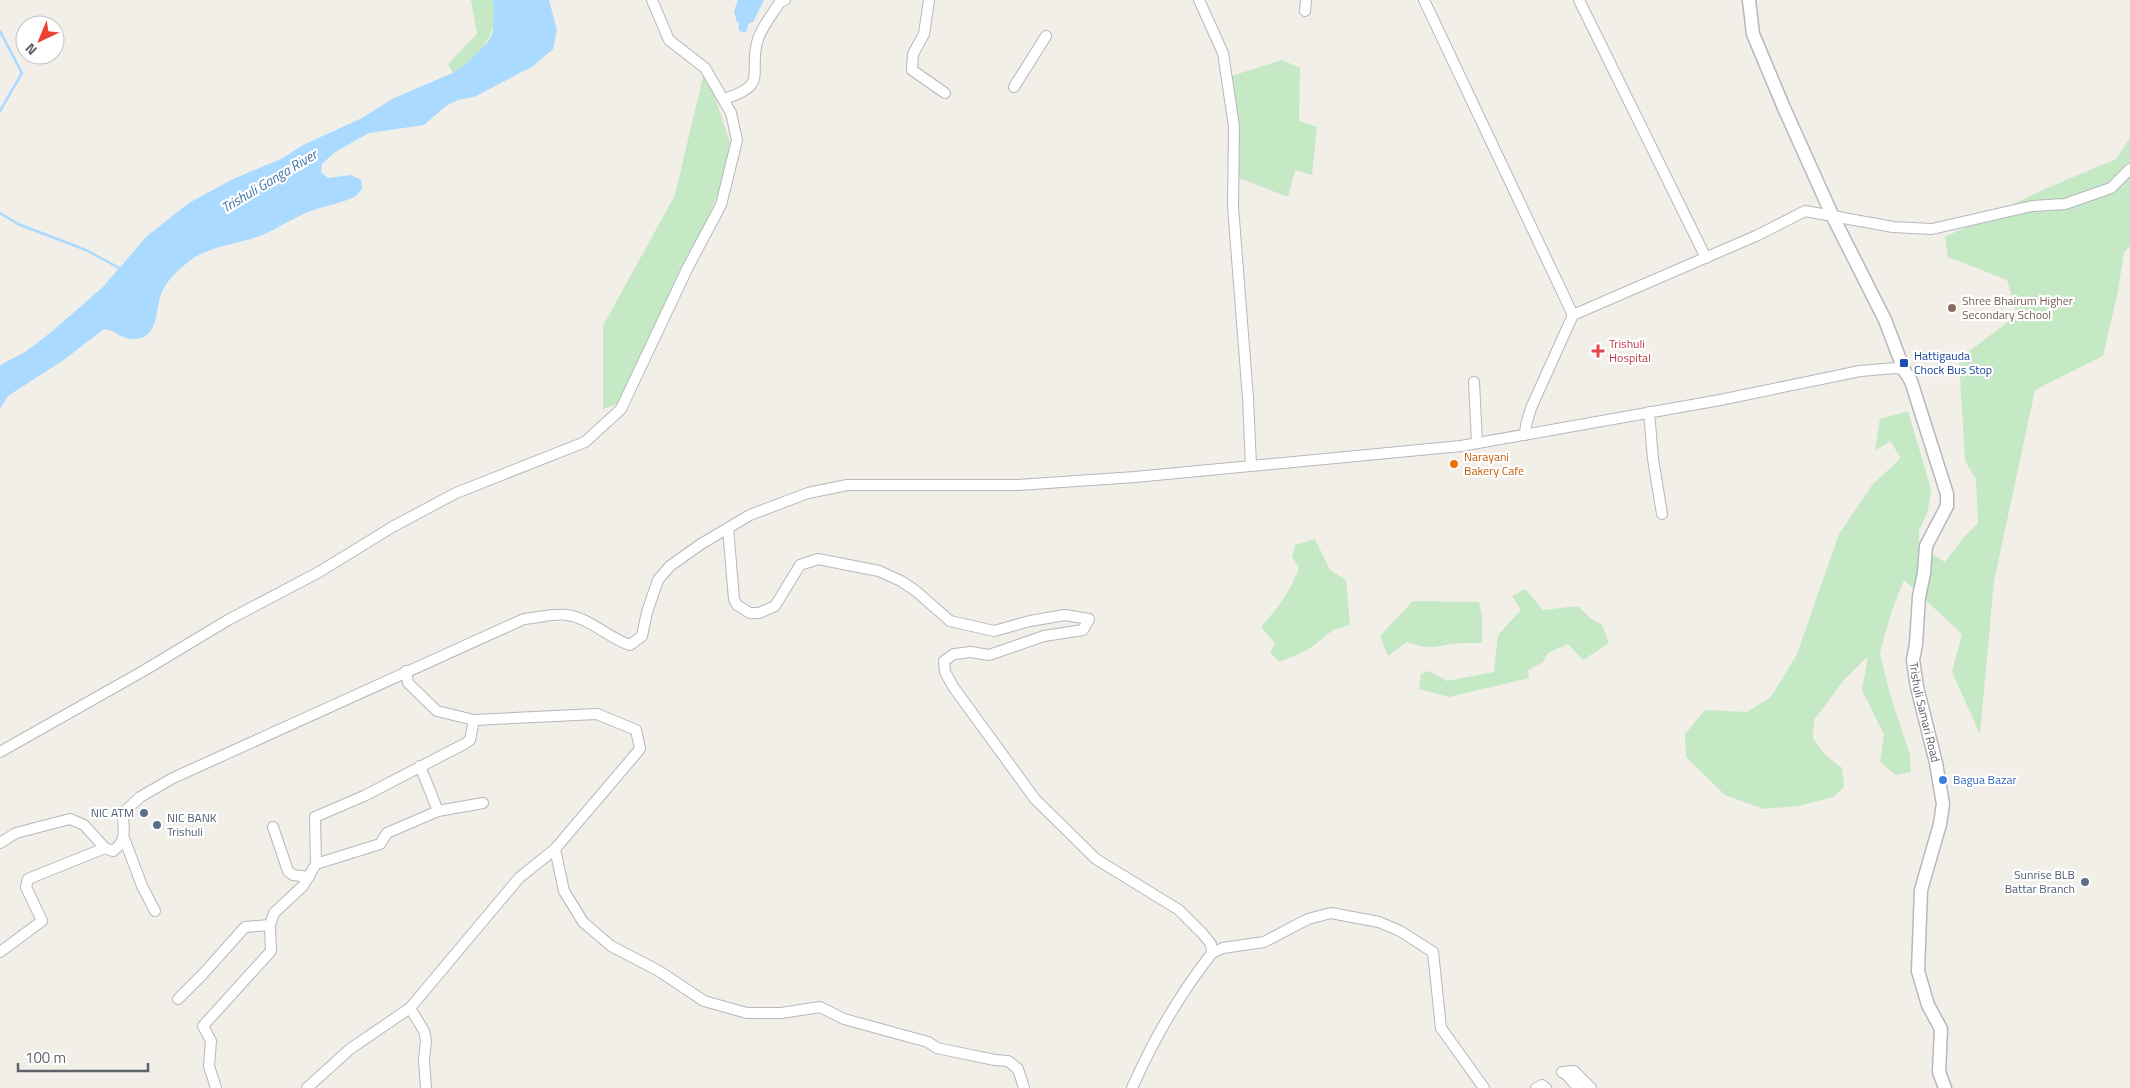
<svg xmlns="http://www.w3.org/2000/svg" width="2130" height="1088" viewBox="0 0 2130 1088" font-family="'Titillium Web',sans-serif">
  <style>
    .green { fill: #c5e8c5 }
    .water { fill: #aadaff }
    .lines { fill: none; stroke-linecap: round; stroke-linejoin: round }
    .stream { stroke: #aadaff; stroke-width: 2.5 }
    .canal { stroke: #aadaff; stroke-width: 9 }
    .minor-casing { stroke: #b5b8bc; stroke-width: 12 }
    .tertiary-casing { stroke: #b5b8bc; stroke-width: 15 }
    .minor { stroke: #fff; stroke-width: 10 }
    .tertiary { stroke: #fff; stroke-width: 12 }
    .education-dot { fill: #8d6e63; stroke: #fff; stroke-width: 2 }
    .health-dot { fill: #e0444e; stroke: #fff; stroke-width: 2 }
    .transit-dot { fill: #1a4fb4; stroke: #fff; stroke-width: 2 }
    .food-dot { fill: #e8710a; stroke: #fff; stroke-width: 2 }
    .shop-dot { fill: #3f7fe0; stroke: #fff; stroke-width: 2 }
    .service-dot { fill: #5c6f8a; stroke: #fff; stroke-width: 2 }
    .labels { text-anchor: middle; stroke-width: 4.5; stroke-linejoin: round; paint-order: stroke }
    .education-label { font-size: 12px; fill: #785e54; stroke: #fff; text-anchor: start }
    .health-label { font-size: 12px; fill: #be3a42; stroke: #fff; text-anchor: start }
    .transit-label { font-size: 12px; fill: #164399; stroke: #fff; text-anchor: start }
    .food-label { font-size: 12px; fill: #c56008; stroke: #fff; text-anchor: start }
    .street-label { font-size: 12px; fill: #5f6368; stroke: #fff }
    .shop-label { font-size: 12px; fill: #366cbe; stroke: #fff; text-anchor: start }
    .service-label { font-size: 12px; fill: #4e5e75; stroke: #fff; text-anchor: end }
    .water-label { font-size: 14px; font-style: italic; fill: #4174aa; stroke: #fff }
  </style>
  <rect width="100%" height="100%" fill="#f1efe8"/>
  <g class="green">
    <path d="M 471,0 L 492,0 C 502,34 479,56 453,73 L 448,64 L 477,34 Z"/>
    <path d="M 1282,60 L 1300,68 L 1299,121 L 1317,127 L 1312,175 L 1295,170 L 1288,197 L 1237,177 C 1242,143 1237,109 1231,76 Z"/>
    <path d="M 705,68 L 734,154 L 688,267 L 625,401 L 603,409 L 603,326 L 675,195 Z"/>
    <path d="M 2130,138 L 2130,246 L 2124,252 L 2118,291 L 2103,356 L 2035,390 L 1994,581 L 1980,734 L 1952,672 L 1962,634 L 1904,580 L 1891,613 L 1880,653 L 1889,691 L 1910,755 L 1911,772 L 1896,775 L 1880,762 L 1884,735 L 1862,690 L 1868,656 L 1843,681 L 1814,720 L 1813,738 L 1824,754 L 1842,768 L 1844,787 L 1833,797 L 1799,806 L 1763,809 L 1725,795 L 1686,757 L 1685,734 L 1705,710 L 1747,712 L 1771,697 L 1797,654 L 1839,534 L 1873,484 L 1901,458 L 1890,441 L 1875,451 L 1880,419 L 1908,411 L 1931,489 L 1928,511 L 1919,530 L 1919,547 L 1945,562 L 1964,537 L 1978,523 L 1976,479 L 1965,461 L 1959,359 L 2017,315 L 2007,280 L 1948,257 L 1945,237 L 2045,189 L 2116,159 Z"/>
    <path d="M 1315,539 L 1330,570 L 1346,580 L 1350,625 L 1333,630 L 1309,649 L 1280,662 L 1270,653 L 1275,643 L 1261,627 C 1277,609 1291,591 1299,568 L 1292,556 L 1295,545 Z"/>
    <path d="M 1525,589 L 1543,610 L 1578,606 L 1590,618 L 1602,625 L 1609,643 L 1583,660 L 1568,644 L 1548,653 L 1543,662 L 1528,670 L 1529,678 L 1449,697 L 1419,689 L 1421,674 L 1429,671 L 1447,681 L 1494,672 L 1498,635 L 1521,610 L 1512,596 Z"/>
    <path d="M 1413,601 L 1479,602 L 1482,617 L 1482,643 C 1474,643 1466,643 1458,643 C 1433,646 1433,651 1407,642 L 1388,656 L 1380,636 Z"/>
  </g>
  <g class="water">
    <path d="M 492,0 L 549,0 L 557,30 L 553,49 L 532,67 L 520,73 L 474,97 L 458,100 L 446,106 L 424,125 L 369,133 L 335,152 L 322,164 L 321,172 L 328,178 L 351,175 L 361,180 L 362,189 L 356,196 C 341,204 322,206 306,213 C 291,219 277,229 262,235 C 237,245 210,245 188,262 C 178,270 166,281 161,294 C 155,311 159,340 132,339 C 122,339 115,330 104,329 L 65,359 L 8,396 L 0,409 L 0,365 L 25,352 L 50,333 L 103,287 L 147,236 L 189,203 L 233,179 L 283,158 L 303,145 L 362,118 L 394,98 L 453,73 L 466,64 L 488,42 L 493,32 L 494,8 Z"/>
    <path d="M 738,0 L 764,0 L 753,22 L 745,25 L 737,22 L 734,11 Z"/>
  </g>
  <g class="lines">
    <g class="stream">
      <path d="M 0,31 L 22,73 L 0,111"/>
      <path d="M 0,213 L 18,224 L 86,250 L 121,269"/>
    </g>
    <path class="canal" d="M 743,28 L 747,5 L 751,0"/>
    <g class="minor-casing">
      <g id="minor">
        <path d="M 929,0 L 924,34 L 913,54 L 912,70 L 945,93"/>
        <path d="M 1199,0 L 1223,53 L 1234,126 L 1233,207 L 1248,398 L 1251,465"/>
        <path d="M 1424,0 L 1573,315"/>
        <path d="M 1579,0 L 1706,258"/>
        <path d="M 1305,11 L 1306,0"/>
        <path d="M 1014,87 L 1046,36"/>
        <path d="M 724,99 C 771,84 747,74 758,39 C 762,27 773,13 780,2 L 785,0"/>
        <path d="M 1474,382 L 1477,443"/>
        <path d="M 1649,412 L 1653,459 L 1662,514"/>
        <path d="M 1525,435 L 1526,425 L 1531,408 L 1573,315 L 1758,235 L 1805,211 L 1893,227 L 1932,229 L 2032,206 L 2065,204 L 2111,188 L 2130,169"/>
        <path d="M 728,528 L 734,599 L 737,605 L 750,613 L 759,613 L 775,606 L 800,565 L 818,559 L 879,571 L 901,581 L 916,591 L 950,621 L 994,631 L 1030,621 L 1065,615 L 1089,619 L 1083,630 L 1044,636 L 989,655 L 971,652 L 954,654 L 944,661 L 945,672 L 954,688 L 1035,799 L 1096,859 L 1179,910 L 1203,934 L 1211,944 L 1212,953 C 1180,994 1153,1040 1132,1088"/>
        <path d="M 0,752 L 145,670 L 228,620 L 319,572 L 394,526 L 456,493 L 585,442 L 621,409 L 688,267 L 721,205 L 737,140 L 731,113 L 705,68 L 669,40 L 652,0"/>
        <path d="M 438,811 L 483,803"/>
        <path d="M 273,827 L 288,871 L 293,875 L 309,877"/>
        <path d="M 124,838 L 142,886 L 155,911"/>
        <path d="M 0,843 L 16,833 L 70,819 L 84,825 L 105,848 L 113,851 C 128,840 123,830 123,813 L 140,797 L 173,778 L 524,619 C 537,618 554,613 567,615 C 590,618 608,638 630,645 L 642,636 L 647,612 L 658,580 L 670,566 L 701,544 L 750,515 L 808,493 L 847,485 L 1018,485 L 1135,477 L 1461,446 L 1720,400 L 1860,371 L 1896,368 L 1904,370"/>
        <path d="M 555,849 L 564,891 L 583,922 L 611,946 L 659,971 L 704,1001 L 747,1013 L 781,1013 L 820,1007 L 844,1019 L 928,1042 L 937,1048 L 951,1051 L 995,1060 L 1008,1061 L 1018,1069 L 1024,1088"/>
        <path d="M 316,864 L 380,844 L 387,833 L 438,811 L 420,766"/>
        <path d="M 0,952 L 42,921 L 26,887 L 28,879 L 105,848"/>
        <path d="M 1212,953 L 1223,948 L 1264,942 L 1308,919 L 1331,913 L 1379,922 L 1400,931 L 1433,952 L 1441,1028 L 1484,1088"/>
        <path d="M 178,999 L 203,974 L 245,927 L 270,925"/>
        <path d="M 410,1008 L 424,1031 L 426,1040 L 424,1060 L 426,1088"/>
        <path d="M 216,1088 L 209,1066 L 211,1041 L 203,1026 L 271,951 L 270,925 L 274,913 L 303,886 L 316,864 L 315,817 L 366,795 L 466,743 L 470,740 L 474,720"/>
        <path d="M 307,1088 L 350,1049 L 410,1008 L 519,878 L 555,849 L 640,749 L 636,730 L 597,714 L 474,720 L 437,711 L 408,683 L 406,671"/>
        <path d="M 1536,1088 L 1542,1085 L 1546,1088"/>
        <path d="M 1578,1088 L 1567,1075 L 1562,1072 L 1574,1071 L 1591,1088"/>
      </g>
    </g>
    <g class="tertiary-casing">
      <g id="tertiary">
        <path id="s1" d="M 1749,0 L 1753,34 L 1784,108 L 1833,217 L 1885,320 L 1904,370 L 1911,381 L 1947,494 L 1947,506 L 1926,546 L 1924,573 L 1919,597 L 1916,644 L 1913,660 L 1917,687 L 1936,763 L 1943,804 L 1940,824 L 1921,890 L 1918,971 L 1928,1005 L 1941,1029 L 1939,1072 L 1945,1088"/>
      </g>
    </g>
    <use href="#minor" class="minor"/>
    <use href="#tertiary" class="tertiary"/>
  </g>
  <circle class="education-dot" cx="1952" cy="308" r="5"/>
  <path class="health-dot" d="M1595.5 343.5h5v5h5v5h-5v5h-5v-5h-5v-5h5z"/>
  <rect class="transit-dot" x="1899" y="358" width="10" height="10" rx="2.5"/>
  <circle class="food-dot" cx="1454" cy="464" r="5"/>
  <circle class="shop-dot" cx="1943" cy="780" r="5"/>
  <g class="service-dot">
    <circle cx="144" cy="813" r="5"/>
    <circle cx="157" cy="825" r="5"/>
    <circle cx="2085" cy="882" r="5"/>
  </g>
  <g class="labels">
    <g class="education-label">
      <text x="1962" y="305">Shree Bhairum Higher<tspan x="1962" dy="14">Secondary School</tspan></text>
    </g>
    <g class="health-label">
      <text x="1609" y="348">Trishuli<tspan x="1609" dy="14">Hospital</tspan></text>
    </g>
    <g class="transit-label">
      <text x="1914" y="360">Hattigauda<tspan x="1914" dy="14">Chock Bus Stop</tspan></text>
    </g>
    <g class="food-label">
      <text x="1464" y="461">Narayani<tspan x="1464" dy="14">Bakery Cafe</tspan></text>
    </g>
    <g class="street-label">
      <text dy="4" stroke="none"><textPath href="#s1" startOffset="760">Trishuli Samari Road</textPath></text>
    </g>
    <g class="shop-label">
      <text x="1953" y="784">Bagua Bazar</text>
    </g>
    <g class="service-label">
      <text x="134" y="817">NIC ATM</text>
      <text x="167" y="822" text-anchor="start">NIC BANK<tspan x="167" dy="14">Trishuli</tspan></text>
      <text x="2075" y="879">Sunrise BLB<tspan x="2075" dy="14">Battar Branch</tspan></text>
    </g>
    <g class="water-label">
      <text transform="translate(269 181) rotate(-31)" y="5">Trishuli Ganga River</text>
    </g>
  </g>
  <g transform="translate(40 40) rotate(224)"><circle r="24" fill="#ffffff" stroke="#bfc1c3"/>
  <path d="M0-4L9 19L0 12L-9 19Z" fill="#ea4335"/>
  <text y="-8" font-size="14" font-weight="bold" text-anchor="middle" fill="#5f6368">N</text>
  </g>
  <path d="M18 1063v8h130v-8" fill="none" stroke="#5f6368" stroke-width="2.5"/>
  <text x="25" y="1063" font-size="15" fill="#5f6368" stroke="#ffffff" stroke-width="4" paint-order="stroke">100 m</text>
</svg>
